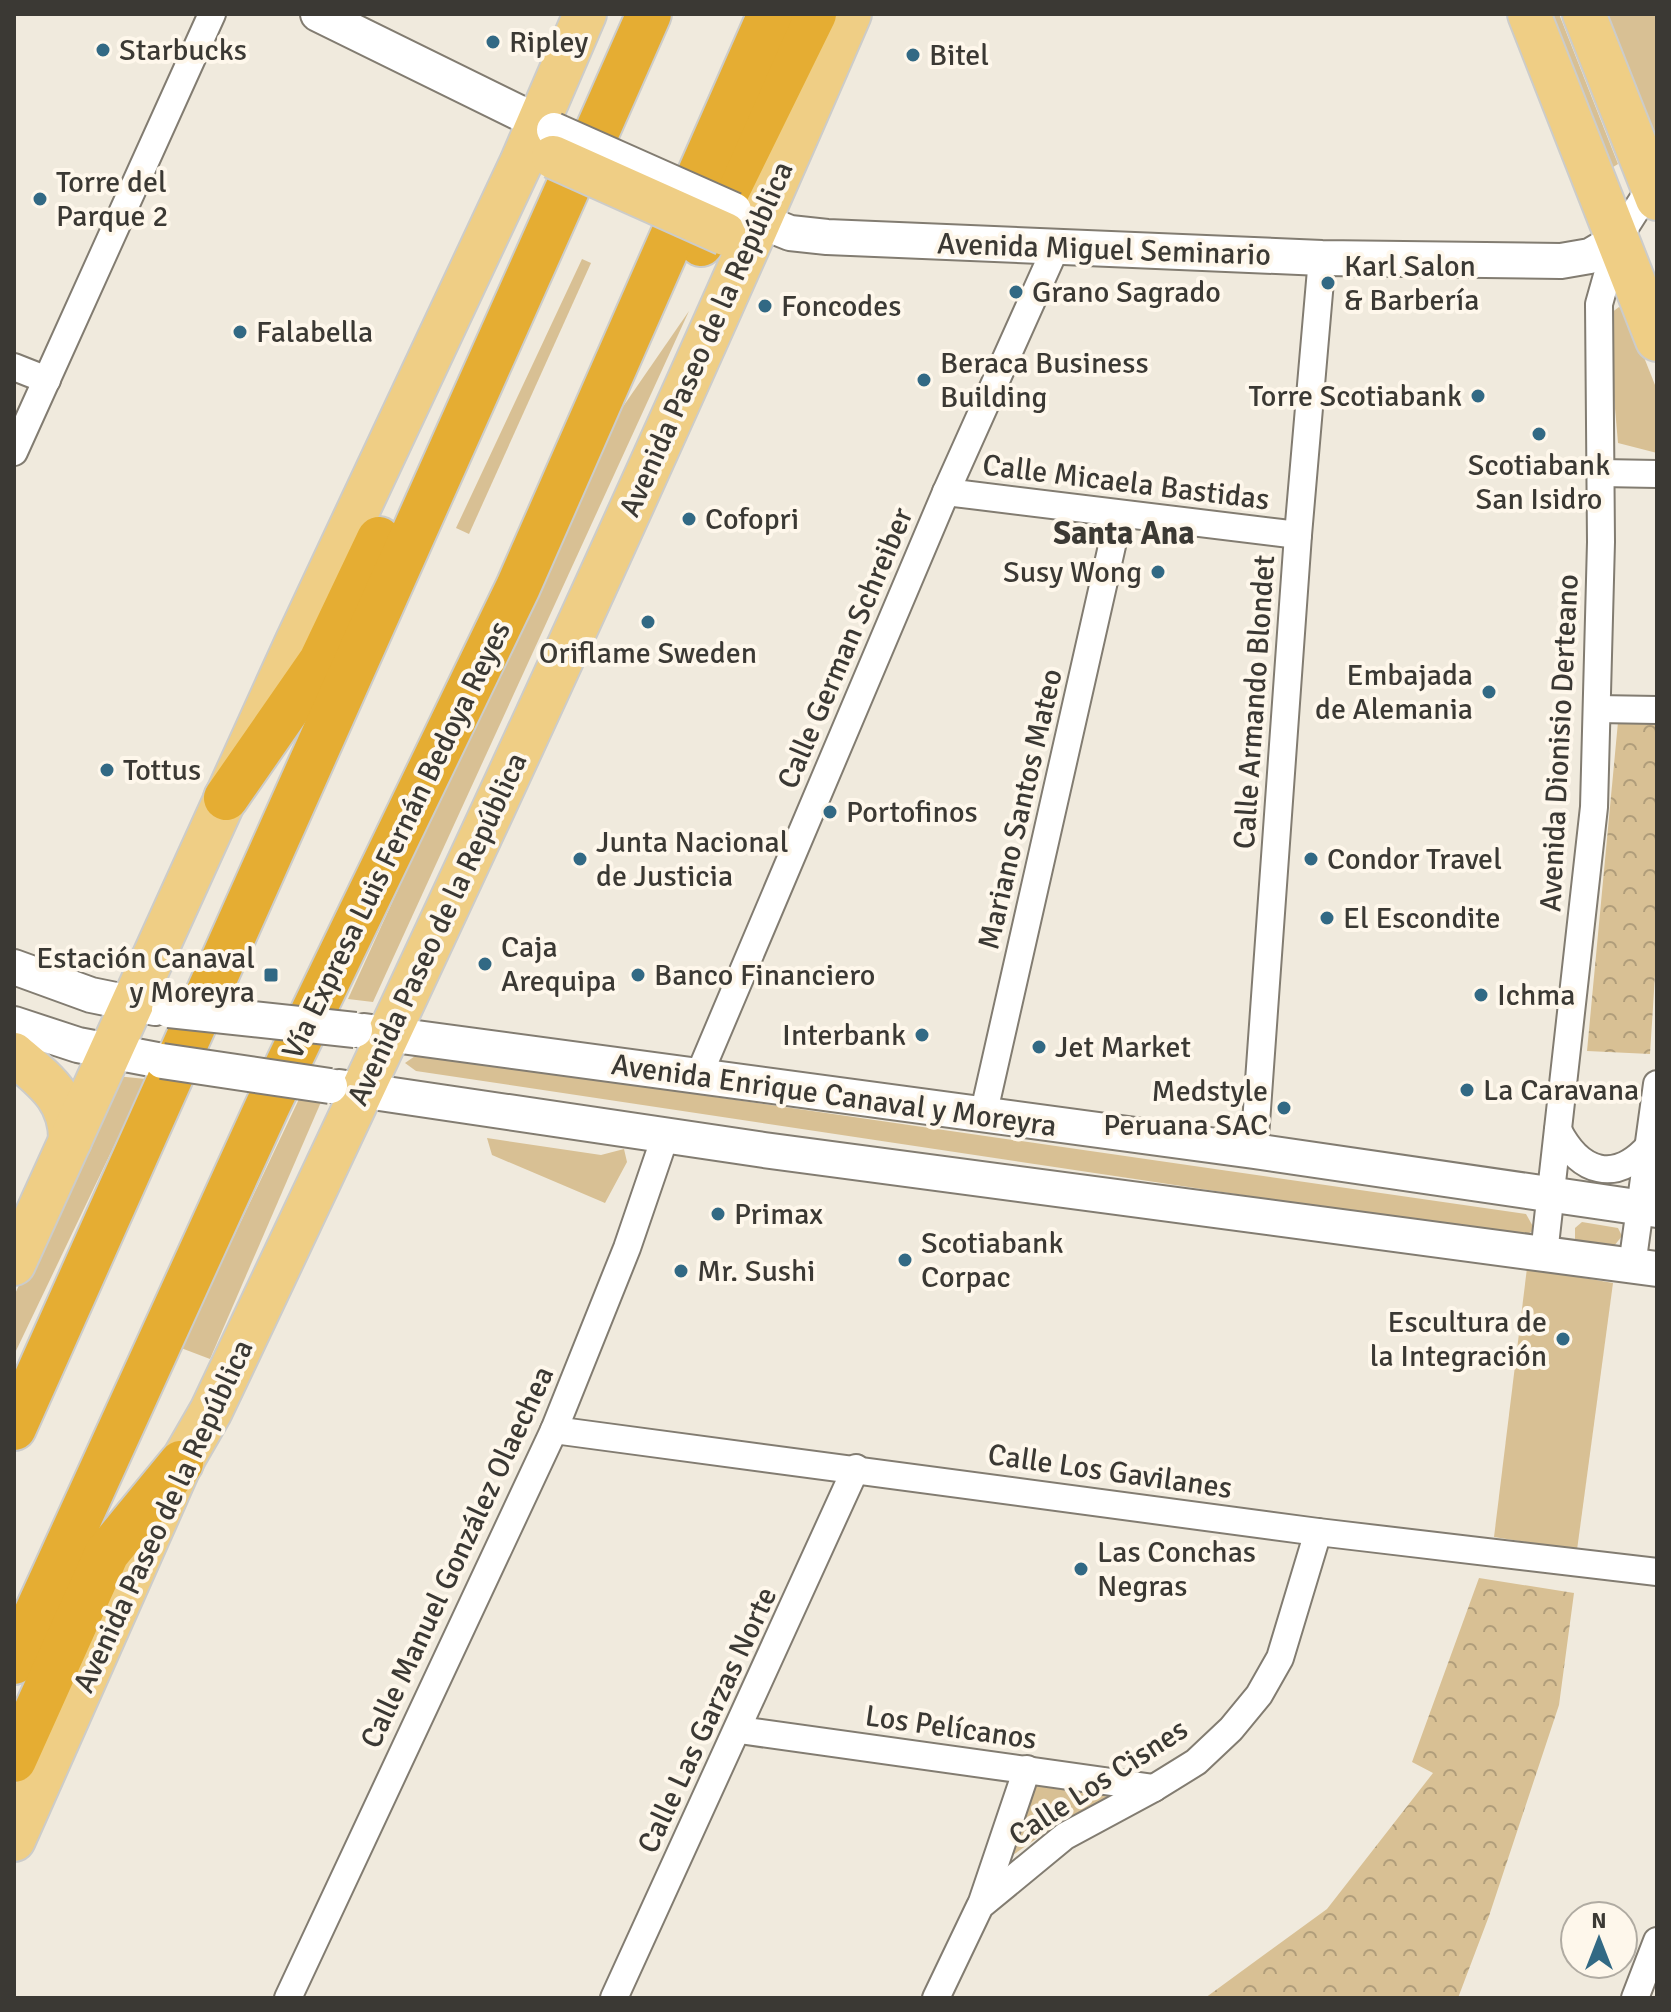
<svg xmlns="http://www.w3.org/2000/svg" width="1671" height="2012" viewBox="0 0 1671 2012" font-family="Signika,sans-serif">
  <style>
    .green { fill: #d8c094 }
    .park { fill: url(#park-crowns) }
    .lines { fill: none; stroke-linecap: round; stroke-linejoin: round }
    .minor-casing { stroke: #827c71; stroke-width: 30 }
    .tertiary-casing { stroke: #827c71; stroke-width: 38 }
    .primary-casing { stroke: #ccccca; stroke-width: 46 }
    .motorway-casing { stroke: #ccccca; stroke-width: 48 }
    .minor { stroke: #fff; stroke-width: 26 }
    .tertiary { stroke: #fff; stroke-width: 34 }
    .primary { stroke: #efce85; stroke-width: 42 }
    .motorway { stroke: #e5ad33; stroke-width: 44 }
    .tertiary-bridge-casing { stroke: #827c71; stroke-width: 38; stroke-linecap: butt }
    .primary-bridge-casing { stroke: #ccccca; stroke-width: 46; stroke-linecap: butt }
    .tertiary-bridge { stroke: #fff; stroke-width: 34 }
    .primary-bridge { stroke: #efce85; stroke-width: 42 }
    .poi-dot { fill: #326984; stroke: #fef7eb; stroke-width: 3 }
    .labels { text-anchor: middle; stroke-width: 8; stroke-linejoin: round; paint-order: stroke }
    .poi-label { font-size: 30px; fill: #3b3934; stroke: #fef7eb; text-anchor: start }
    .street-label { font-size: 30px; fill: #3b3934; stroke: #fef7eb }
    .neighbourhood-label { font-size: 32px; font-weight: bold; fill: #3b3934; stroke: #fef7eb }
  </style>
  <defs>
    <pattern id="park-crowns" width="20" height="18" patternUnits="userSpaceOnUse" patternTransform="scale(2)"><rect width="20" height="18" fill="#d8c094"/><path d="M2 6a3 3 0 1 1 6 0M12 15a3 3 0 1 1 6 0" fill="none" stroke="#b09d7a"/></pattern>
  </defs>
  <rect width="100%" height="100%" fill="#f0eadd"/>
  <g class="green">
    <path d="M 1546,14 L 1559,14 L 1618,164 L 1605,172 Z"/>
    <path d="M 1595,14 L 1657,14 L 1657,140 L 1642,134 Z"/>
    <path d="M 582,259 L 591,263 L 469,534 L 456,528 Z"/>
    <path d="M 1619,307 L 1626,312 L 1657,390 L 1657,453 L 1618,443 L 1607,316 Z"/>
    <path d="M 689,311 L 373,1002 L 348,999 L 611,424 Z"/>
    <path d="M 418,1054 L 1526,1214 L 1535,1230 L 1521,1237 L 416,1071 L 405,1063 Z"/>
    <path d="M 116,1076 L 146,1079 L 14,1355 L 14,1296 Z"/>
    <path d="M 299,1099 L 321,1102 L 210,1359 L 181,1348 Z"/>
    <path d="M 487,1138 L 601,1155 L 624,1149 L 627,1162 L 605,1203 L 492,1155 Z"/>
    <path d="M 1582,1222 L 1618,1228 L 1622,1236 L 1614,1246 L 1575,1241 L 1575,1228 Z"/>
    <path d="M 1527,1268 L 1613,1283 L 1577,1550 L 1494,1537 Z"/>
    <path d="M 1029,1777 L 1118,1791 L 1062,1821 L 1010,1857 Z"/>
  </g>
  <g class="park">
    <path d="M 1618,722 L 1657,723 L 1657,944 L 1650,1054 L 1587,1051 Z"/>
    <path d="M 1479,1578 L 1574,1593 L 1559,1705 L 1489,1916 L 1458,1998 L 1205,1998 L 1327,1909 L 1433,1773 L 1412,1762 Z"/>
  </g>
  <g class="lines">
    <g class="minor-casing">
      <g id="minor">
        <path d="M 14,367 L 47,380"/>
        <path d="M 14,452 L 212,14"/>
        <path d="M 1601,473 L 1657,474"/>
        <path d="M 946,492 L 1298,535"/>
        <path d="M 1597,709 L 1657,710"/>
        <path d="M 699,1075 L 946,492 L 1056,247"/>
        <path d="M 983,1116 L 1119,515"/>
        <path d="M 1558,1130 C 1580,1173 1615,1184 1649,1146"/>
        <path d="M 1254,1151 L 1298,535 L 1322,258"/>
        <path d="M 1544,1254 L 1594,807 L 1601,542 L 1599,304 L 1617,240 L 1652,185 L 1657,183"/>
        <path d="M 1632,1266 L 1657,1084"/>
        <path d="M 554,1430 L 1318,1532 L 1657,1572"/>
        <path d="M 739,1730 L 1154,1788"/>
        <path d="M 982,1902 L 1027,1769"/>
        <path d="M 288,1998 L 554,1430 L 627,1248 L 666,1134"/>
        <path d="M 614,1998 L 856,1468"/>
        <path d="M 936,1998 L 980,1906 L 1065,1836 L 1154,1788 L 1196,1762 L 1231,1729 L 1259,1695 L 1280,1658 L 1318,1532"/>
        <path d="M 1635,1998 L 1657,1941"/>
      </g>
    </g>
    <g class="tertiary-casing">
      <g id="tertiary">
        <path d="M 318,14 L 554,130"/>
        <path d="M 738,212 L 790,233 L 827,237 L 1322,258 L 1561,261 L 1590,256 L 1617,240"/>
        <path d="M 14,967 L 91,995 L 155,1008"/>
        <path d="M 14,1024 L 78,1045 L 162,1061"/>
        <path d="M 364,1031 L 1254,1151 L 1657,1210"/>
        <path d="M 339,1087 L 764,1150 L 1657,1269"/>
      </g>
    </g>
    <g class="primary-casing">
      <g id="primary">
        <path d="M 1529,14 L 1657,340"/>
        <path d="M 1584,14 L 1657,199"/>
        <path d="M 14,1054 C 44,1080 71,1098 70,1141"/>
        <path d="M 14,1264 L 296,643 L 521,163 L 585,14"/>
        <path d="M 14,1840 L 181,1463 L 211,1411 C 430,949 647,484 850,14"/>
      </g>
    </g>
    <g class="motorway-casing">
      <g id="motorway">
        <path d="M 701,244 L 814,14"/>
        <path d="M 226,798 L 321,661 L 379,539"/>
        <path d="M 14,1428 L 578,165 L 596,134 L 649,14"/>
        <path d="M 14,1662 L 267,1107 L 518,587 L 770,14"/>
        <path d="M 14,1760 L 107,1553 L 181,1463"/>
      </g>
    </g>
    <use href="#minor" class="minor"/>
    <use href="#tertiary" class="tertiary"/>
    <use href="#primary" class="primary"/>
    <use href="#motorway" class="motorway"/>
    <g class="tertiary-bridge-casing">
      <g id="tertiary-bridge">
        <path d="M 554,130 L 734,210"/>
        <path d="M 169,1010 L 355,1030"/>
        <path d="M 162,1061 L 330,1086"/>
      </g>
    </g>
    <g class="primary-bridge-casing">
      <path id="primary-bridge" d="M 553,157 L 725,234"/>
    </g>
    <use href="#tertiary-bridge" class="tertiary-bridge"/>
    <use href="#primary-bridge" class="primary-bridge"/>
  </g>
  <g class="poi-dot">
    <circle cx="493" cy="42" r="8"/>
    <circle cx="103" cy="50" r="8"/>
    <circle cx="913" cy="55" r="8"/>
    <circle cx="40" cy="199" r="8"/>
    <circle cx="1328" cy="283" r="8"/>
    <circle cx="1016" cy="292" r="8"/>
    <circle cx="765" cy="306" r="8"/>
    <circle cx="240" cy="332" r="8"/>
    <circle cx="924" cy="380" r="8"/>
    <circle cx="1478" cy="396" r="8"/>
    <circle cx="1539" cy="434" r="8"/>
    <circle cx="689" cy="519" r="8"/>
    <circle cx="1158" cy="572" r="8"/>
    <circle cx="648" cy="622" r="8"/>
    <circle cx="1489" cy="692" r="8"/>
    <circle cx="107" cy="770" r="8"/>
    <circle cx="830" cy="812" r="8"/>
    <circle cx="580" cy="859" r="8"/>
    <circle cx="1311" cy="859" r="8"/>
    <circle cx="1327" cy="918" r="8"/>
    <circle cx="485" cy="964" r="8"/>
    <rect x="263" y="967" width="16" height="16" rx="4"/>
    <circle cx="638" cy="975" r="8"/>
    <circle cx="1481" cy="995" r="8"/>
    <circle cx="922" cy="1035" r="8"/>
    <circle cx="1039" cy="1047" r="8"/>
    <circle cx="1467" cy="1090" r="8"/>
    <circle cx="1284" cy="1108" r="8"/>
    <circle cx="718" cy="1214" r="8"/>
    <circle cx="905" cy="1260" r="8"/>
    <circle cx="681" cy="1271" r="8"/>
    <circle cx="1563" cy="1339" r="8"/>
    <circle cx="1081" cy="1569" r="8"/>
  </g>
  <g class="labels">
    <g class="poi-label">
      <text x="509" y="52">Ripley</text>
      <text x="119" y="60">Starbucks</text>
      <text x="929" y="65">Bitel</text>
      <text x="56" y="192">Torre del<tspan x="56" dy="34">Parque 2</tspan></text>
      <text x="1344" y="276">Karl Salon<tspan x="1344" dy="34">&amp; Barbería</tspan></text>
      <text x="1032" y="302">Grano Sagrado</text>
      <text x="781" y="316">Foncodes</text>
      <text x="256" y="342">Falabella</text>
      <text x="940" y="373">Beraca Business<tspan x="940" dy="34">Building</tspan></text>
      <text x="1462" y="406" text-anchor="end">Torre Scotiabank</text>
      <text x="1539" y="475" text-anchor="middle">Scotiabank<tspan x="1539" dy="34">San Isidro</tspan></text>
      <text x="705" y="529">Cofopri</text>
      <text x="1142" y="582" text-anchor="end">Susy Wong</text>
      <text x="648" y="663" text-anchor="middle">Oriflame Sweden</text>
      <text x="1473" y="685" text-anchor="end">Embajada<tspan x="1473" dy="34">de Alemania</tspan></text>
      <text x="123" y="780">Tottus</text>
      <text x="846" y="822">Portofinos</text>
      <text x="596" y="852">Junta Nacional<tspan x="596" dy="34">de Justicia</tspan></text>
      <text x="1327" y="869">Condor Travel</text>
      <text x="1343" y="928">El Escondite</text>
      <text x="501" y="957">Caja<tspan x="501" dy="34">Arequipa</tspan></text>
      <text x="255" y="968" text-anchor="end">Estación Canaval<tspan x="255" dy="34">y Moreyra</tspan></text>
      <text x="654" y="985">Banco Financiero</text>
      <text x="1497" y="1005">Ichma</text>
      <text x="906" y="1045" text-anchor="end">Interbank</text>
      <text x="1055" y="1057">Jet Market</text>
      <text x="1483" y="1100">La Caravana</text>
      <text x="1268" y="1101" text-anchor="end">Medstyle<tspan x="1268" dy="34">Peruana SAC</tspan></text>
      <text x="734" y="1224">Primax</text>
      <text x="921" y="1253">Scotiabank<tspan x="921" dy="34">Corpac</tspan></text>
      <text x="697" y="1281">Mr. Sushi</text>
      <text x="1547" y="1332" text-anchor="end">Escultura de<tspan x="1547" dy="34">la Integración</tspan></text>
      <text x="1097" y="1562">Las Conchas<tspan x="1097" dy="34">Negras</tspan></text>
    </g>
    <g class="street-label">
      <text transform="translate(1104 249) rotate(2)" y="10">Avenida Miguel Seminario</text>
      <text transform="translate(706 339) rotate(-66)" y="10">Avenida Paseo de la República</text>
      <text transform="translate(1126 482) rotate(7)" y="10">Calle Micaela Bastidas</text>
      <text transform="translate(845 648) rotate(-67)" y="10">Calle German Schreiber</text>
      <text transform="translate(1254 702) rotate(-86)" y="10">Calle Armando Blondet</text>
      <text transform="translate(1559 743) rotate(-87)" y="10">Avenida Dionisio Derteano</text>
      <text transform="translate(1020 809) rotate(-77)" y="10">Mariano Santos Mateo</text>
      <text transform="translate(396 840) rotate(-64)" y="10">Vía Expresa Luis Fernán Bedoya Reyes</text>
      <text transform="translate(437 929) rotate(-65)" y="10">Avenida Paseo de la República</text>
      <text transform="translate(834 1095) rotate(8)" y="10">Avenida Enrique Canaval y Moreyra</text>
      <text transform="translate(1110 1471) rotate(8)" y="10">Calle Los Gavilanes</text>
      <text transform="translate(163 1516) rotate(-65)" y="10">Avenida Paseo de la República</text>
      <text transform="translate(457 1557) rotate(-65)" y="10">Calle Manuel González Olaechea</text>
      <text transform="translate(707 1720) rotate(-65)" y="10">Calle Las Garzas Norte</text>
      <text transform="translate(951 1727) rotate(8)" y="10">Los Pelícanos</text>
      <text transform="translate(1098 1782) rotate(-33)" y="10">Calle Los Cisnes</text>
    </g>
    <g class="neighbourhood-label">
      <text x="1124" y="544">Santa Ana</text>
    </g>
  </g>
  <rect width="1671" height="2012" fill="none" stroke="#3b3934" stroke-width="32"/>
  <g transform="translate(1599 1940)"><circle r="38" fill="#fef7eb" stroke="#b0aba2" stroke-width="2"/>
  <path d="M0-6L14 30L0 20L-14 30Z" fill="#326984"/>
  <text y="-12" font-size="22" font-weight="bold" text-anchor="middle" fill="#3b3934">N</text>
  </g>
</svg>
